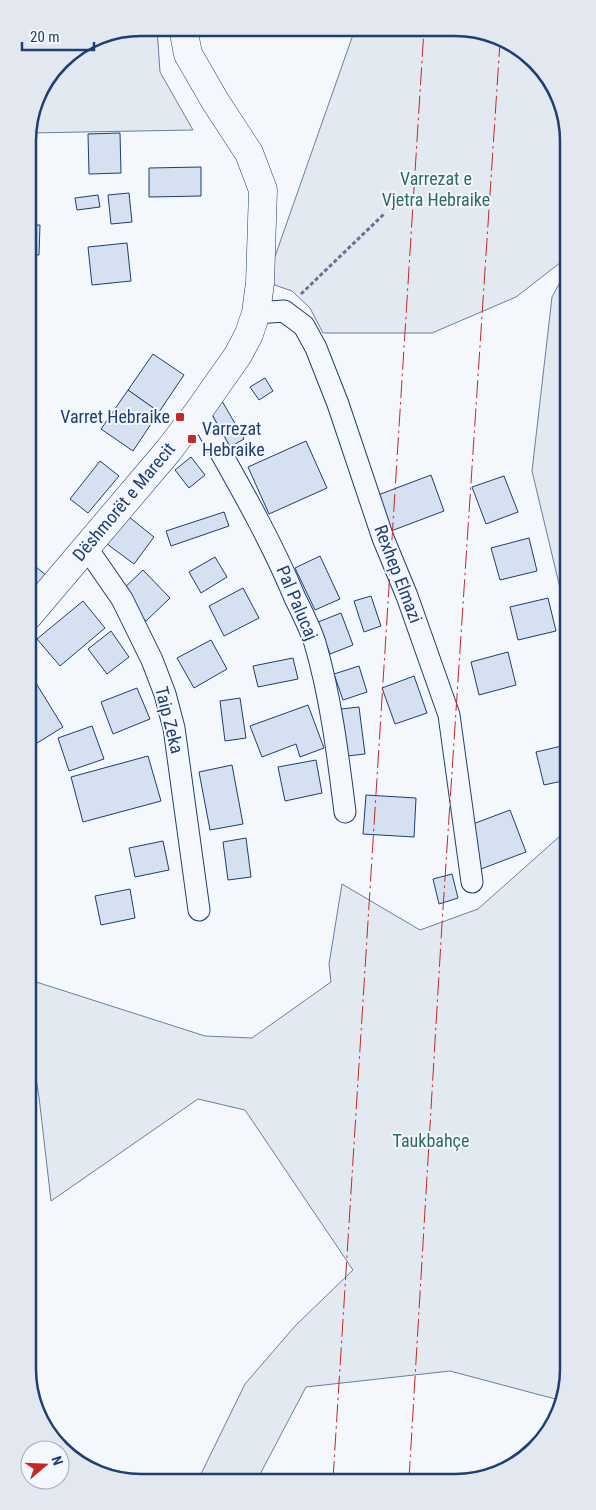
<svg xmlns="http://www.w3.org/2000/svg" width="596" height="1510" viewBox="0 0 596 1510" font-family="'Roboto Condensed',sans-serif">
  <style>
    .green { fill: #e3e9f0; stroke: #687fa3 }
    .building { fill: #d5e0f0; stroke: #1d3f73 }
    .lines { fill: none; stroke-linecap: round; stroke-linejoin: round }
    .street-casing { stroke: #1d3f73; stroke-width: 23 }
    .secondary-casing { stroke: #1d3f73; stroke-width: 29 }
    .path { stroke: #5e769c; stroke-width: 3; stroke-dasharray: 4 2.5; stroke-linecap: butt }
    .street { stroke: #f4f7fb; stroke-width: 21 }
    .secondary { stroke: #f4f7fb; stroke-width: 28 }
    .power { stroke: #c62828; stroke-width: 1; stroke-dasharray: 18 4 2.5 4; stroke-linecap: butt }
    .poi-dot { fill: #c62828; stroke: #f4f7fb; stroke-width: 2 }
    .labels { text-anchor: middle; stroke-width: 4; stroke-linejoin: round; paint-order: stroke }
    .park-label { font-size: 18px; fill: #2c6c60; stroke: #f4f7fb }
    .poi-label { font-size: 18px; fill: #1d3f73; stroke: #f4f7fb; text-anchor: end }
    .street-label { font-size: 18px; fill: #1d3f73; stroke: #f4f7fb }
    .rim { fill: none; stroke: #1d3f73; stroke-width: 2.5 }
  </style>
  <rect width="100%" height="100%" fill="#f4f7fb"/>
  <g class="green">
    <path d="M 141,28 L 157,28 L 160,72 L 193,130 L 28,133 L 39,91 L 66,56 L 98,36 Z"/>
    <path d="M 355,29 L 477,30 L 535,61 L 565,112 L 565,259 L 516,297 L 432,333 L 323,333 L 310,308 L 292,291 L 266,282 Z"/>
    <path d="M 565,273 L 566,613 L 532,471 L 552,297 Z"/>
    <path d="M 567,828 L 568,1376 L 559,1400 L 450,1371 L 306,1387 L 257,1480 L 198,1480 L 245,1384 L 295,1326 L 353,1270 L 245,1110 L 198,1099 L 51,1201 L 39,1097 L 30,1041 L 30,980 L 205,1036 L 252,1038 L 331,982 L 329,964 L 342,884 L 420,930 L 478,909 L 560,836 Z"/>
  </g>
  <g class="building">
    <path d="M 120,133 L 121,173 L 89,174 L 88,134 Z"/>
    <path d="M 201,167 L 201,196 L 149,197 L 149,168 Z"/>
    <path d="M 129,193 L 132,222 L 111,224 L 108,195 Z"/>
    <path d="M 98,195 L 100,207 L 77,210 L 75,198 Z"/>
    <path d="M 28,225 L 40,225 L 39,255 L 28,254 Z"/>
    <path d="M 127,243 L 131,281 L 92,285 L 88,247 Z"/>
    <path d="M 153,354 L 184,375 L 159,412 L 128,390 Z"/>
    <path d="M 265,378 L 273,391 L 259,400 L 250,387 Z"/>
    <path d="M 128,390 L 159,412 L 133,451 L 101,429 Z"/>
    <path d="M 222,401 L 244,439 L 228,448 L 207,410 Z"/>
    <path d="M 306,441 L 327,488 L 269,514 L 248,467 Z"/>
    <path d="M 191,457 L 205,475 L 189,488 L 175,470 Z"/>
    <path d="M 100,461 L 119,476 L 88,513 L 70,499 Z"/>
    <path d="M 431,475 L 444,511 L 391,531 L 378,495 Z"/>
    <path d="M 504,476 L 518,512 L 486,524 L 472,487 Z"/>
    <path d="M 224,512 L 229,526 L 171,546 L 166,531 Z"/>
    <path d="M 124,513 L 154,537 L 134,564 L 103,541 Z"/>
    <path d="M 529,538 L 537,571 L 500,580 L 491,548 Z"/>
    <path d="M 320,556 L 340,599 L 315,610 L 295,568 Z"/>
    <path d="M 215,557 L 227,577 L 201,593 L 189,572 Z"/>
    <path d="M 29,561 L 48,577 L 36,593 L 29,587 Z"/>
    <path d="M 143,570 L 170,598 L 146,621 L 119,593 Z"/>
    <path d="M 243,588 L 259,618 L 224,636 L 209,606 Z"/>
    <path d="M 371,596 L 381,626 L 364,632 L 354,601 Z"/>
    <path d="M 548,598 L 556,631 L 518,640 L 510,607 Z"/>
    <path d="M 83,601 L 105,628 L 60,666 L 37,639 Z"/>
    <path d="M 341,613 L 353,645 L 330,654 L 318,622 Z"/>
    <path d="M 111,631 L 129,657 L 107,674 L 88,649 Z"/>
    <path d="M 211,640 L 227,669 L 194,688 L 177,658 Z"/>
    <path d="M 508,652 L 516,685 L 479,695 L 471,662 Z"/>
    <path d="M 293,658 L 298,679 L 258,687 L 253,666 Z"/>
    <path d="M 359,666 L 367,692 L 343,700 L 334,674 Z"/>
    <path d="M 31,675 L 63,727 L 29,748 L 29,676 Z"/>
    <path d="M 414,676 L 427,713 L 395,724 L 382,688 Z"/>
    <path d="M 137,688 L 150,719 L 113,734 L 101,702 Z"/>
    <path d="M 240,698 L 246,738 L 225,741 L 220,701 Z"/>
    <path d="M 308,705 L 324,748 L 300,757 L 296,744 L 262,757 L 250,726 Z"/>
    <path d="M 359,707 L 365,754 L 347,756 L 341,709 Z"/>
    <path d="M 92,726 L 104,759 L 69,771 L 58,738 Z"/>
    <path d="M 566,745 L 567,780 L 544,785 L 536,752 Z"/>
    <path d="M 148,756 L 161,801 L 83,822 L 71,777 Z"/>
    <path d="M 316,760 L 322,793 L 285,801 L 278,767 Z"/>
    <path d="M 232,765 L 243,824 L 210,830 L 199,772 Z"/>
    <path d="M 366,795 L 416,798 L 414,837 L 363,834 Z"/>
    <path d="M 510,810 L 526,852 L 481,869 L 465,827 Z"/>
    <path d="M 246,838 L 251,877 L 228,880 L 223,842 Z"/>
    <path d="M 163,841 L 169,870 L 135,877 L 129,848 Z"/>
    <path d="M 452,874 L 458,898 L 439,904 L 433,879 Z"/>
    <path d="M 130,889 L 135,918 L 101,925 L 95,896 Z"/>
  </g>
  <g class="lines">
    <g class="street-casing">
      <g id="street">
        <path d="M 256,313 L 284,311 L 304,326 L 316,348 L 338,404 L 383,538 L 407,596 L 449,715 L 472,882"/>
        <path d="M 198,412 C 232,473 268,533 295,598 C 302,612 310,628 315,643 C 331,698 338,756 345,812"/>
        <path d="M 86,547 L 122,599 L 152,660 L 165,694 L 174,728 L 199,910"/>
      </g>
    </g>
    <g class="secondary-casing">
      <path id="secondary" d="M 29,615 L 168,451 L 198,412 L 238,355 L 249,334 L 256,313 L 260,283 L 263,190 L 249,153 L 215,101 L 188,54 L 183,28"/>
    </g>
    <path class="path" d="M 301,294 L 384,214"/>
    <use href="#street" class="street"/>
    <use href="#secondary" class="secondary"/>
    <g class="power">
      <path d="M 333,1479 L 424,29"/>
      <path d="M 409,1479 L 442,924 L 500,42"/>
    </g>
  </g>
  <g class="poi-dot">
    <rect x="175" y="412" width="10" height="10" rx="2.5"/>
    <rect x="187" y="434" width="10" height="10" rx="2.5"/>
  </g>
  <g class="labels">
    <g class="park-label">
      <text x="436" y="185">Varrezat e<tspan x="436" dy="21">Vjetra Hebraike</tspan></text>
      <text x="431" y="1147">Taukbahçe</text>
    </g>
    <g class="poi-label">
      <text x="170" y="423">Varret Hebraike</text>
      <text x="202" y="435" text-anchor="start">Varrezat<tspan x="202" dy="21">Hebraike</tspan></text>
    </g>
    <g class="street-label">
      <text transform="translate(124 502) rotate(-50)" y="6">Dëshmorët e Marecit</text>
      <text transform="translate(398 574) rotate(69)" y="6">Rexhep Elmazi</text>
      <text transform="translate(297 603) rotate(67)" y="6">Pal Palucaj</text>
      <text transform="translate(169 720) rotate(76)" y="6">Taip Zeka</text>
    </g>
  </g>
  <path d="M0 0H596V1510H0ZM141 36H455A105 105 0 0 1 560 141V1369A105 105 0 0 1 455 1474H141A105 105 0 0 1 36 1369V141A105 105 0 0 1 141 36Z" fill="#e3e8f0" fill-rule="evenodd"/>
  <path class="rim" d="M141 36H455A105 105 0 0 1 560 141V1369A105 105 0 0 1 455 1474H141A105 105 0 0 1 36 1369V141A105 105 0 0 1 141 36Z"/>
  <g transform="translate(45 1465) rotate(71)"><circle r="24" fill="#f4f7fb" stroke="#9eadc5"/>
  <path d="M0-4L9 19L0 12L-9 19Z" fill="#c62828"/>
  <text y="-8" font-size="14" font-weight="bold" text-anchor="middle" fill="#1d3f73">N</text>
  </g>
  <path d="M22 42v8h72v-8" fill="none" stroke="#1d3f73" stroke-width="2.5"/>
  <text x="30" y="42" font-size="15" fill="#1d3f73" stroke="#f4f7fb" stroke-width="4" paint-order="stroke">20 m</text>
</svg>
